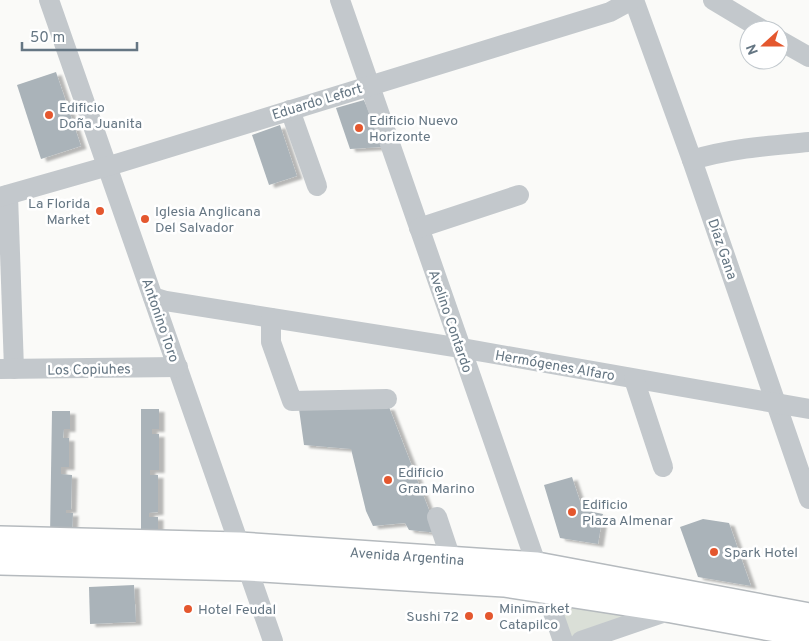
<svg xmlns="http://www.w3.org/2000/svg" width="809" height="641" viewBox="0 0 809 641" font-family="Overpass,sans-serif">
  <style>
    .green { fill: #dadfd7 }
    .building { fill: #aab3b9; filter: url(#shadow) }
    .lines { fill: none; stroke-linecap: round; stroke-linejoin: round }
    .major-casing { stroke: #b5babe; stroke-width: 28 }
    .minor { stroke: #c3c8cc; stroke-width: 20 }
    .major { stroke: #fff; stroke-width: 25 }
    .poi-dot { fill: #e4572e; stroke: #fff; stroke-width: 2 }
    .labels { text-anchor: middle; stroke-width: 5; stroke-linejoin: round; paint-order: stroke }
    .street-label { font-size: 14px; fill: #657683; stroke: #fff }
    .poi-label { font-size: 14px; fill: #657683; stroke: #fff; text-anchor: start }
  </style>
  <defs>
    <filter id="shadow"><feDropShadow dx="5.5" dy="3" stdDeviation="1" flood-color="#0004"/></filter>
  </defs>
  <rect width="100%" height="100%" fill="#fafaf8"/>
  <path class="green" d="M 545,590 L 672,610 L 563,641 Z"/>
  <g class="building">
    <path d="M 56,72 L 81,146 L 41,159 L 17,85 Z"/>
    <path d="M 364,100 L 382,147 L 350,149 L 336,108 Z"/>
    <path d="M 280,125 L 297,176 L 269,185 L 252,135 Z"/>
    <path d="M 389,407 L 438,533 L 409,530 L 405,523 L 373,526 L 366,511 L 351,449 L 304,445 L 299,409 Z"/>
    <path d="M 141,409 L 159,409 L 159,429 L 152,429 L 152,434 L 159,434 L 159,470 L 150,470 L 150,475 L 158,475 L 158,512 L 149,513 L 149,517 L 158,517 L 158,534 L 141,534 Z"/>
    <path d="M 52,411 L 70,411 L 70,429 L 64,429 L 63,438 L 69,438 L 69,467 L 61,467 L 61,474 L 72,475 L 71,510 L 66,510 L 66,513 L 73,513 L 72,536 L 50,536 Z"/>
    <path d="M 572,477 L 583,510 L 603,514 L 598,544 L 560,538 L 544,485 Z"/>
    <path d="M 703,519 L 729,523 L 751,586 L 698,577 L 680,527 Z"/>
    <path d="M 134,585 L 136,622 L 90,624 L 89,587 Z"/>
  </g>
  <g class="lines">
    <g class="major-casing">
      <g id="major">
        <path d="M 0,539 L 239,545 L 537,565 L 809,616"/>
        <path d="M 0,562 L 247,568 L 504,584 L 672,610 L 809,635"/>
      </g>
    </g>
    <g class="minor">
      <path d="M 49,0 L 273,641"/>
      <path d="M 340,0 L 563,641"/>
      <path d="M 634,0 L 692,160 L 809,499"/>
      <path d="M 713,0 L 763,30"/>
      <path d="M 779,40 L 809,57"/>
      <path d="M 290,110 L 317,186"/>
      <path d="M 692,160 C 731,148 769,146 809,142"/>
      <path d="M 8,195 L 14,369"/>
      <path d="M 0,197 L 119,163 L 610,12 L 632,0"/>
      <path d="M 419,228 L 519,195"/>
      <path d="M 153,297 L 166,301 L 461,348 L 809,409"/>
      <path d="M 271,318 L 271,342 L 292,401 L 387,399"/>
      <path d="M 0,369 L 178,367"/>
      <path d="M 634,379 L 663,467"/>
      <path d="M 437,517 L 451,559"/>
      <path d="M 581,641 L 671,610"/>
    </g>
    <use href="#major" class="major"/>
  </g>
  <g class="poi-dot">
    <circle cx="49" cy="115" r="5"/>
    <circle cx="359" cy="128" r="5"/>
    <circle cx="100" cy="211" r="5"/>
    <circle cx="145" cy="219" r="5"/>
    <circle cx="388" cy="480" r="5"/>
    <circle cx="572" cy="512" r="5"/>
    <circle cx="714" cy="552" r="5"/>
    <circle cx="188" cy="609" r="5"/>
    <circle cx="469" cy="616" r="5"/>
    <circle cx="489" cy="616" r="5"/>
  </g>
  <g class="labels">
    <g class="street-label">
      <text transform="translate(317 101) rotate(-17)" y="5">Eduardo Lefort</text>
      <text transform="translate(723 249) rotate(71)" y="5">Díaz Gana</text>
      <text transform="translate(161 320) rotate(71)" y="5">Antonino Toro</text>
      <text transform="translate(451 321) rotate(71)" y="5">Avelino Contardo</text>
      <text transform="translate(555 365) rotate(10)" y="5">Hermógenes Alfaro</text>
      <text transform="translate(89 369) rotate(-1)" y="5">Los Copiuhes</text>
      <text transform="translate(407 556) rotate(4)" y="5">Avenida Argentina</text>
    </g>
    <g class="poi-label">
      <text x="59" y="112">Edificio<tspan x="59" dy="16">Doña Juanita</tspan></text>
      <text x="369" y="125">Edificio Nuevo<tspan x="369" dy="16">Horizonte</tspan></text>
      <text x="90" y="208" text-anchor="end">La Florida<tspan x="90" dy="16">Market</tspan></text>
      <text x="155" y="216">Iglesia Anglicana<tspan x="155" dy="16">Del Salvador</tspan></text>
      <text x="398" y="477">Edificio<tspan x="398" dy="16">Gran Marino</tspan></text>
      <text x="582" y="509">Edificio<tspan x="582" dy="16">Plaza Almenar</tspan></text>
      <text x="724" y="557">Spark Hotel</text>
      <text x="499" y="613">Minimarket<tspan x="499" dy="16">Catapilco</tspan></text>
      <text x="198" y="614">Hotel Feudal</text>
      <text x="459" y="621" text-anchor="end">Sushi 72</text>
    </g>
  </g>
  <g transform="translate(764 45) rotate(249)"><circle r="24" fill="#ffffff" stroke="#c1c8cd"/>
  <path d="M0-4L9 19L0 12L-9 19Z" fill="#e4572e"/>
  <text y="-8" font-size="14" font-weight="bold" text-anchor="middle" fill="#657683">N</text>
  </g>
  <path d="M22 42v8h115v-8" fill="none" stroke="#657683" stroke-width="2.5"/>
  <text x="30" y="42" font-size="15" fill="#657683" stroke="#ffffff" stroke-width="4" paint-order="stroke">50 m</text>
</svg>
